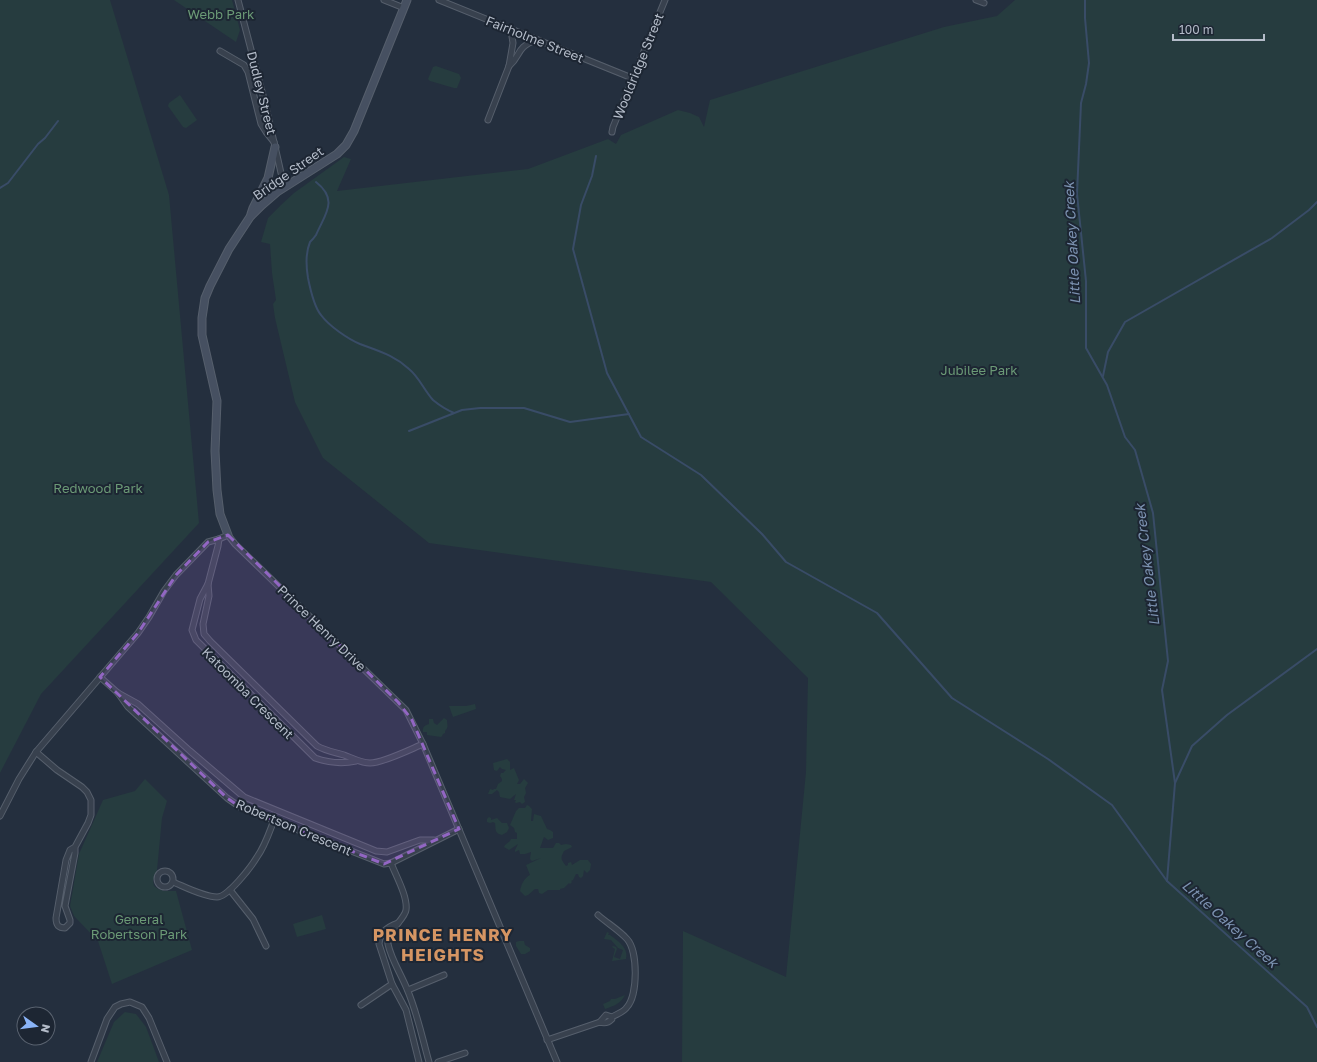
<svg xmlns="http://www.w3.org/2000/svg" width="1317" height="1062" viewBox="0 0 1317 1062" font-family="'Golos Text',sans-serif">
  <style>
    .green { fill: #263c3f }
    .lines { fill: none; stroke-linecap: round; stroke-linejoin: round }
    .stream { stroke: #394c67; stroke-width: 2 }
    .street-casing { stroke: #565f6c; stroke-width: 7 }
    .secondary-casing { stroke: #565f6c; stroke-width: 9 }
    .street { stroke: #38414e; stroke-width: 5 }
    .secondary { stroke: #465061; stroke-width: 7 }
    .marked { fill: #9266c3; fill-opacity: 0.2; stroke: #9266c3; stroke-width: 3; stroke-dasharray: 8 5; stroke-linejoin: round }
    .labels { text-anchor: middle; stroke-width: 4; stroke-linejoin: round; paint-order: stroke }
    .park-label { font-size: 13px; fill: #6b9a76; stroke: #1d2633 }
    .street-label { font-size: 13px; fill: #b4bcc9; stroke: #1d2633 }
    .water-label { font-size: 14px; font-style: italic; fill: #7c92b1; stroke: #1d2633 }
    .district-label { font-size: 17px; font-weight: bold; letter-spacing: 1px; fill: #d59563; stroke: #1d2633 }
  </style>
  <rect width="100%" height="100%" fill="#242f3e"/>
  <g class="green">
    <path d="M 0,0 L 110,0 L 169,195 L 199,523 L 41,694 L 0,773 Z"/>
    <path d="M 174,0 L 232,0 L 240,30 L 236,42 Z"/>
    <path d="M 1015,0 L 1317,0 L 1317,1062 L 682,1062 L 683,931 L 786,977 L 806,772 L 808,678 L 711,582 L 429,543 L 323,458 L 295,402 L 275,318 L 273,304 L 276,300 L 272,273 L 270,244 L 261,242 L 268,218 L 281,205 L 294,193 L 344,157 L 351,159 L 337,191 L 528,169 L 608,139 L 616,144 L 621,135 L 678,110 L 690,113 L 699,117 L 704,127 L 710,100 L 944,27 L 997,16 Z"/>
    <path d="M 436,66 L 459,74 L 461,78 L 457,88 L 454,88 L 430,81 L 428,79 L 433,67 Z"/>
    <path d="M 180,95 L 197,120 L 186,128 L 183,127 L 168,106 L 169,103 Z"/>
    <path d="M 475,704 L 476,709 L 453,717 L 449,706 L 466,706 Z"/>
    <path d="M 444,718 L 447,720 C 447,725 449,727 445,731 L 445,733 L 443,734 L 442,736 L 441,737 L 427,735 L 427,732 L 423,732 C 422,727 425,725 429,724 L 429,719 L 433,719 L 434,723 L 437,725 Z"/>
    <path d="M 507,759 L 510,762 L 510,770 L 514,768 L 519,780 L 517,784 L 520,784 L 524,779 L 528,783 L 525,788 L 526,793 L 524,797 L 525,802 L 522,804 L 520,802 L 516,803 L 515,802 L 516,800 L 514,800 L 516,794 L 510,799 L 500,797 L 499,792 L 497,790 L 492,794 L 488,794 L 490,789 L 493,790 L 494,789 L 496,789 L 498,784 L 502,781 L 502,779 L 500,776 L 501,773 L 503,773 L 506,770 L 502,769 L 500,767 L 497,771 L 494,770 L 493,763 Z"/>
    <path d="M 145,779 L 167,801 L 162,818 L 157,870 L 153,881 L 154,886 C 161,892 167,891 176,891 L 192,950 L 112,984 L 98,941 L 74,916 L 70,906 L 79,854 L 103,800 L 135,791 Z"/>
    <path d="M 527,805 L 529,806 L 532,809 L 531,821 L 533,821 L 534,814 L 541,816 L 547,829 L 550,830 L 553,832 L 553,838 L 548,840 L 544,837 L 540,848 L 553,848 L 556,843 L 559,843 L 561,845 L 566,844 L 571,845 L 572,847 L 564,851 C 560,859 561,859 566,866 L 568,865 L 568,863 L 571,862 L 572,865 L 580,860 L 588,860 L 591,864 L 590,870 L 587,873 L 584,870 L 583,876 L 581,878 L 579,877 L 578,874 L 576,874 L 573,880 L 571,881 L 572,882 L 570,884 L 569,883 L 564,888 L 560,889 L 560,890 L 548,890 L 542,894 L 539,893 L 538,889 L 535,889 L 528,895 L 525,896 L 520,891 C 521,885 524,878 530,875 L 526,865 L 541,858 L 532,861 L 530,859 L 531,852 L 525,854 L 520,854 L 519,850 L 515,852 L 515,850 L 518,844 L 509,850 L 504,847 L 505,845 L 510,841 L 511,839 L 517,839 L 517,833 L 515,832 L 514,828 L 510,825 L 516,811 L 519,808 L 525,808 Z"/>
    <path d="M 489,817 L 491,818 L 491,820 L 497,818 L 502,823 L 507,823 L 509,828 L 507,832 L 502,835 C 494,833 496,829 495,823 L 493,822 L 490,823 L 487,822 L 487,819 Z"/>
    <path d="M 322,915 L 326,929 L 297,937 L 293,924 Z"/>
    <path d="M 607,932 L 609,933 L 608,935 L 610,935 C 618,941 629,948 626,959 L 612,961 L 615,949 L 612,947 L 613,946 L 616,947 L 617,949 L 614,957 L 620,959 L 623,950 L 618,948 L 611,940 L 604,939 Z"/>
    <path d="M 519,941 L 524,941 L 525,945 L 530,948 L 530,951 L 525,954 L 521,954 L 516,946 L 516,942 Z"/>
    <path d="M 625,995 C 621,1004 613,1006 605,1009 L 603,1004 L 610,1001 L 611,999 L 615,999 Z"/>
    <path d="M 125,1012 L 136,1014 L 146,1027 L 159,1062 L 97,1062 L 114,1022 Z"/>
  </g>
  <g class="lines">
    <g class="stream">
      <path d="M 1085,0 L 1085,18 L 1089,63 L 1086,84 L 1081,103 L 1077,194 L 1086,281 L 1086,348 L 1107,385 L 1125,437 L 1135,450 L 1153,513 L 1168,661 L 1162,690 L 1175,783 L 1167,881 L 1307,1007 L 1317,1027"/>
      <path d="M 596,156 L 592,176 L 581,205 L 573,249 L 607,373 L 641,437 L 701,475 L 762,534 L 786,562 L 877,613 L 952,698 L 1048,759 L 1112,805 L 1167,881"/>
      <path d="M 316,182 C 339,200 325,214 316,235 C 314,238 312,240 310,242 C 305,254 306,266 308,278 C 310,288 315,308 321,315 C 329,326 348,339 360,344 C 378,351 394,355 409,369 C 419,377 424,390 433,400 C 439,405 447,410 454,413"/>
      <path d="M 0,188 L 8,183 L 38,144 L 45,138 L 58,121"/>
      <path d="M 1103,376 L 1108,352 L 1125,322 L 1272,238 L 1309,210 L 1317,202"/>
      <path d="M 409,431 L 462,410 L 480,408 L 524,408 L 570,422 L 629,414"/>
      <path d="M 1175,783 L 1192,746 L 1227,715 L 1317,649"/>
    </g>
    <g class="street-casing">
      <g id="street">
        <path d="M 238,0 L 265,103 L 279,164 L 281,173 L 287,185"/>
        <path d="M 384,0 L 404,8"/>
        <path d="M 439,0 L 632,78"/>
        <path d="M 976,0 L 984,3"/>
        <path d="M 220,51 L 244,65 L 248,72 L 261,124 L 266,132 L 274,142"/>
        <path d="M 509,66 C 522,55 515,48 536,40"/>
        <path d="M 488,120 L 509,66 L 513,43 L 511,30"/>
        <path d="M 612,132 L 613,127 L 665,0"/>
        <path d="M 219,539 L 218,546 L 208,584 L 209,596 L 203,624 L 204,634 L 210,641 L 317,746 C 326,751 334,752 344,755 C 352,758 361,763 370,763 C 383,763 411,749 423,744"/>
        <path d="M 208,584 L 200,599 L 192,630 L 196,640 L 315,758 C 329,763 342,764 356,761"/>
        <path d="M 100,677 L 118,693 L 138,704 L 190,751 L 244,797 L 376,851 L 387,852 L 420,840 L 434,840"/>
        <path d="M 118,693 L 128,707 L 227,798 L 240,807 L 384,864 L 391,863 L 459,829"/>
        <path d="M 36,752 L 57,770 L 82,787 L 87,792 L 91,800 L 91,815 L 88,823 L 75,847 L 70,850 L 66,860 L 56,918 C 56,925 58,928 65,928 L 70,923 L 70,920 L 65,906 L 75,853 L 75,847"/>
        <path d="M 0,816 L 19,779 L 36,752 L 138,633 L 149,617 L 164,591 L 176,575 L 208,542 L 219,539 L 228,535 L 235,544 L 406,710 L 423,744 L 557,1062"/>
        <path d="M 391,863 C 396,876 408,897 406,910 C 405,919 386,932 388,944 C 391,959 401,974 407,989 C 417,1012 422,1037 429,1062"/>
        <circle cx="165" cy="879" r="8"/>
        <path d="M 173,882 C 185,887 204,897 217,897 C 228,897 251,867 257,857 C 265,846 269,833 274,820"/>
        <path d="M 230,890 L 253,919 L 266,946"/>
        <path d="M 398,923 C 387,927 380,932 379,944 L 392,984 L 406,1010 L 419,1062"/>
        <path d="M 408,990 L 444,975"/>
        <path d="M 361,1005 L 392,984"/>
        <path d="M 600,1022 L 606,1015 L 612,1017"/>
        <path d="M 547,1040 L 600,1022 C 605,1024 608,1023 612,1019 L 612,1017 C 617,1014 624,1012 627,1007 C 638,995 638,951 627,939 C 619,930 607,923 598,915"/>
        <path d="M 91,1062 L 107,1019 L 115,1007 L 121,1004 L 130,1002 L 142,1007 L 149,1018 L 167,1062"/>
        <path d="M 438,1062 L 465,1053"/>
      </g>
    </g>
    <g class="secondary-casing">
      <g id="secondary">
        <path d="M 251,214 L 253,208 L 268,178 L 275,147"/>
        <path d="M 228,535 L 220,514 L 217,490 L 215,451 L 217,401 L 202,335 L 202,318 L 205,298 L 210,286 L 229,249 L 250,217 L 262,205 L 277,192 L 337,154 L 346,145 L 354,131 L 407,0"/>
      </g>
    </g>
    <use href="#street" class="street"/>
    <use href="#secondary" class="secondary"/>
  </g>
  <path class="marked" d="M 228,535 L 398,702 L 412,720 L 459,829 L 384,864 L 240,807 L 227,798 L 100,677 L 138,633 L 176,575 L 208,542 Z"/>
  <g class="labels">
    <g class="park-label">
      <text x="221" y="19">Webb Park</text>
      <text x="979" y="375">Jubilee Park</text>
      <text x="98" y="493">Redwood Park</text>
      <text x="139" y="924">General<tspan x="139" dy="15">Robertson Park</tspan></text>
    </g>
    <g class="street-label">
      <text transform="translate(535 39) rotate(22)" y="5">Fairholme Street</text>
      <text transform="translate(638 66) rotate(-68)" y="5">Wooldridge Street</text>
      <text transform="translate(262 93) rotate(76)" y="5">Dudley Street</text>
      <text transform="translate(288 173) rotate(-35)" y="5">Bridge Street</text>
      <text transform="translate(322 628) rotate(44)" y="5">Prince Henry Drive</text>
      <text transform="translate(248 693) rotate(45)" y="5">Katoomba Crescent</text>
      <text transform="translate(294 827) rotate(23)" y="5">Robertson Crescent</text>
    </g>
    <g class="water-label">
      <text transform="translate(1072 243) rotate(-93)" y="5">Little Oakey Creek</text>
      <text transform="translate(1147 565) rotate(-97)" y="5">Little Oakey Creek</text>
      <text transform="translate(1230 924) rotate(42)" y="5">Little Oakey Creek</text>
    </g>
    <g class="district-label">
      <text x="443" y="941">PRINCE HENRY<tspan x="443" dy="20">HEIGHTS</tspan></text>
    </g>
  </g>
  <g transform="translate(36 1026) rotate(104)"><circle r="19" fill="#1d2633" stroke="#59626f"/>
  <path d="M0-3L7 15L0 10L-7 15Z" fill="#8ab4f8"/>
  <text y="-6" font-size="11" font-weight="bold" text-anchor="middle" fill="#b4bcc9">N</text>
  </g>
  <path d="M1173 34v6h91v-6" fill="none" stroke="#b4bcc9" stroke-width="2"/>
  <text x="1179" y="34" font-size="12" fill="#b4bcc9" stroke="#1d2633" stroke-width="3" paint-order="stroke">100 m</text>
</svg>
